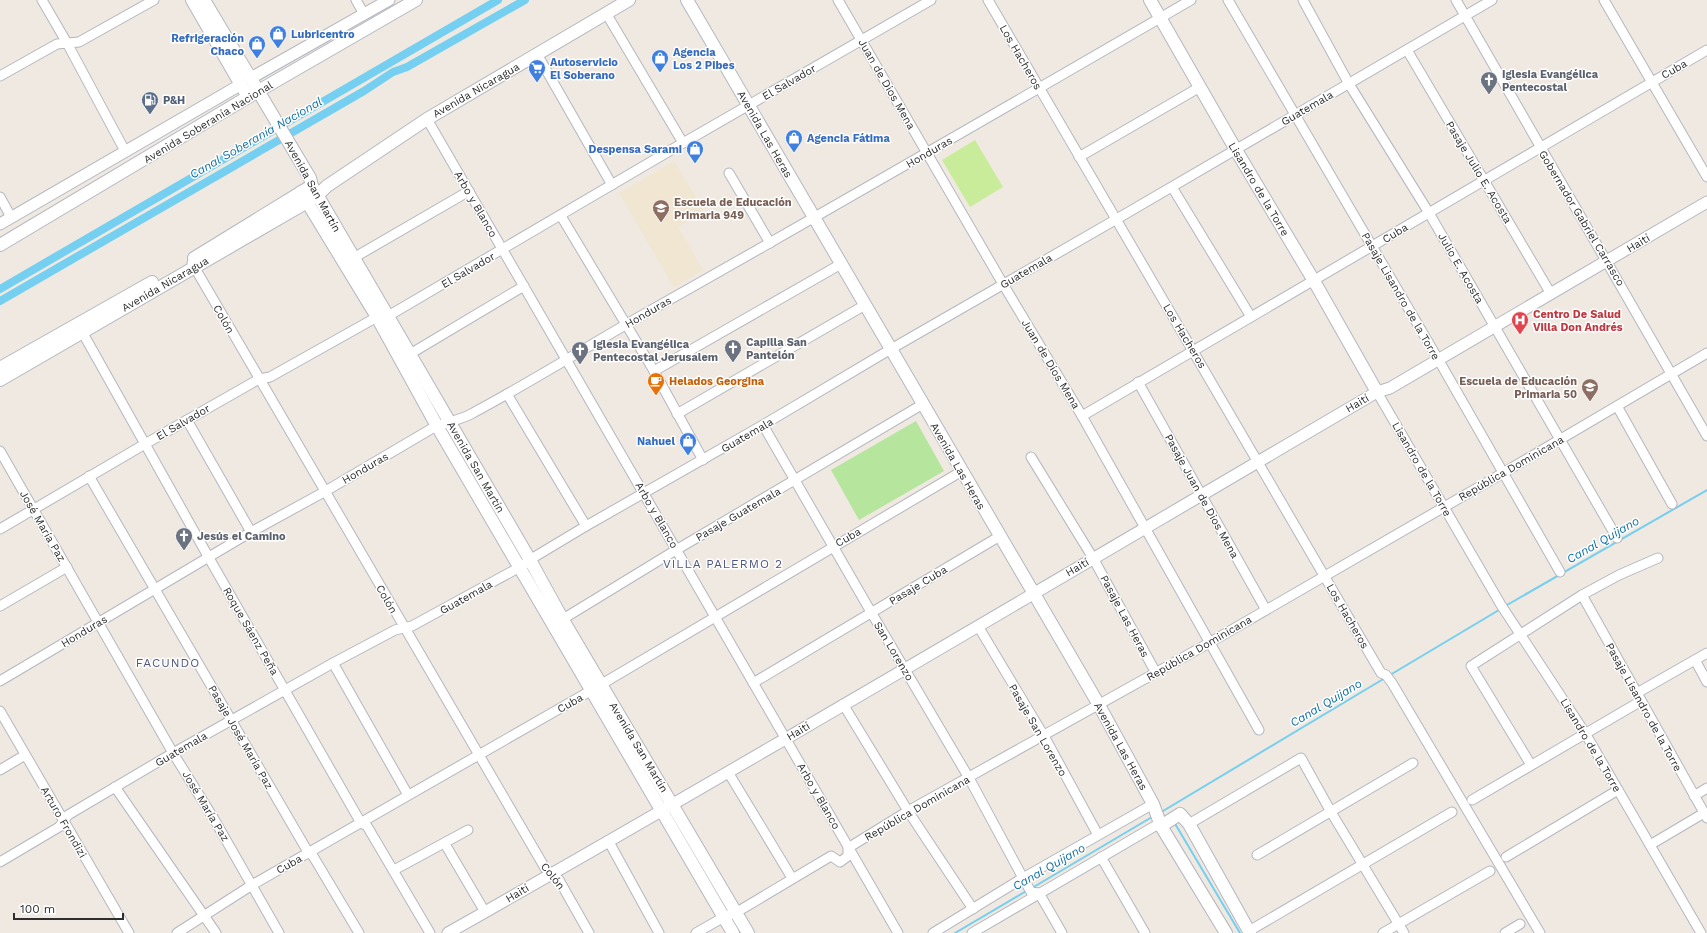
<svg xmlns="http://www.w3.org/2000/svg" width="1707" height="933" viewBox="0 0 1707 933" font-family="'Work Sans',sans-serif">
  <style>
    .education { fill: #f0e6d1 }
    .green { fill: #b6e59e }
    .pitch { fill: #c9ec9a }
    .lines { fill: none; stroke-linecap: round; stroke-linejoin: round }
    .stream { stroke: #75cff0; stroke-width: 2 }
    .canal { stroke: #75cff0; stroke-width: 8 }
    .minor-casing { stroke: #b4b7c1; stroke-width: 11 }
    .tertiary-casing { stroke: #b4b7c1; stroke-width: 13 }
    .secondary-casing { stroke: #b4b7c1; stroke-width: 14 }
    .minor { stroke: #fff; stroke-width: 9 }
    .tertiary { stroke: #fff; stroke-width: 11 }
    .secondary { stroke: #fff; stroke-width: 12 }
    .labels { text-anchor: middle; stroke-width: 3; stroke-linejoin: round; paint-order: stroke }
    .shop-label { font-size: 11px; font-weight: bold; fill: #366cbe; stroke: #fff; text-anchor: start }
    .street-label { font-size: 11px; fill: #2e2e2e; stroke: #fff }
    .worship-label { font-size: 11px; font-weight: bold; fill: #5b616d; stroke: #fff; text-anchor: start }
    .service-label { font-size: 11px; font-weight: bold; fill: #4e5e75; stroke: #fff; text-anchor: start }
    .education-label { font-size: 11px; font-weight: bold; fill: #785e54; stroke: #fff; text-anchor: start }
    .health-label { font-size: 11px; font-weight: bold; fill: #be3a42; stroke: #fff; text-anchor: start }
    .food-label { font-size: 11px; font-weight: bold; fill: #c56008; stroke: #fff; text-anchor: start }
    .water-label { font-size: 12px; font-style: italic; fill: #0d6fa3; stroke: #fff }
    .neighbourhood-label { font-size: 12px; letter-spacing: 1px; fill: #4d5680; stroke: #fff }
  </style>
  <rect width="100%" height="100%" fill="#efe9e1"/>
  <path class="education" d="M 674,161 L 704,211 L 678,227 L 703,270 L 674,287 L 619,193 Z"/>
  <path class="green" d="M 916,421 L 944,471 L 859,520 L 831,470 Z"/>
  <path class="pitch" d="M 975,140 L 1003,187 L 970,207 L 942,160 Z"/>
  <g class="lines">
    <g class="stream">
      <path d="M 1507,605 L 1707,490"/>
      <path d="M 1390,675 L 1499,610"/>
      <path d="M 1163,811 L 1385,678"/>
      <path d="M 1174,822 L 1240,933"/>
      <path d="M 1032,888 L 1152,817"/>
      <path d="M 955,933 L 1028,890"/>
    </g>
    <g class="canal">
      <path d="M 0,289 L 498,0"/>
      <path d="M 0,301 L 364,91 L 393,72 L 407,67 L 525,0"/>
    </g>
    <g class="minor-casing">
      <g id="minor">
        <path d="M 42,0 L 67,43 L 125,151"/>
        <path d="M 356,0 L 364,14"/>
        <path d="M 838,0 L 1003,284 L 1082,416 L 1259,730"/>
        <path d="M 988,0 L 1357,632 L 1381,673 L 1386,675 L 1392,683 L 1540,933"/>
        <path d="M 1228,0 L 1438,359 L 1560,572"/>
        <path d="M 1303,0 L 1349,84 L 1429,213 L 1617,538"/>
        <path d="M 1456,0 C 1540,145 1624,290 1707,436"/>
        <path d="M 1604,0 L 1707,177"/>
        <path d="M 606,13 L 683,143"/>
        <path d="M 1407,50 L 1551,294"/>
        <path d="M 537,54 L 612,185"/>
        <path d="M 0,76 L 57,44 L 79,42 L 154,0"/>
        <path d="M 427,119 L 898,933"/>
        <path d="M 1079,157 L 1200,87"/>
        <path d="M 729,173 L 770,243"/>
        <path d="M 1172,187 L 1251,317"/>
        <path d="M 0,197 L 11,217"/>
        <path d="M 561,216 L 654,371 L 703,460"/>
        <path d="M 350,260 L 469,191"/>
        <path d="M 192,263 L 545,868 L 559,880 L 589,933"/>
        <path d="M 80,328 L 209,558 L 361,823 L 367,826 L 430,933"/>
        <path d="M 405,357 L 524,286"/>
        <path d="M 654,371 L 841,264"/>
        <path d="M 1138,382 L 1266,610"/>
        <path d="M 1377,392 L 1501,605 L 1585,733 L 1701,933"/>
        <path d="M 507,394 L 586,526"/>
        <path d="M 1617,406 L 1672,504"/>
        <path d="M 677,414 L 865,305"/>
        <path d="M 1082,416 L 1707,50"/>
        <path d="M 187,420 L 251,532"/>
        <path d="M 763,425 L 871,612 L 969,778 L 1023,878 L 1031,892 L 1039,893 L 1062,933"/>
        <path d="M 0,451 L 173,753 L 214,819 L 279,933"/>
        <path d="M 1031,457 L 1093,558 L 1156,673"/>
        <path d="M 89,476 L 308,852 L 313,856 L 359,933"/>
        <path d="M 0,529 L 145,444 L 259,379 L 270,377 L 377,317 L 388,316 L 395,312 L 683,143 L 931,0"/>
        <path d="M 1582,595 L 1707,818"/>
        <path d="M 0,606 L 67,567"/>
        <path d="M 558,622 L 676,550 L 923,404"/>
        <path d="M 978,626 L 1044,736 L 1098,835"/>
        <path d="M 1695,660 L 1707,682"/>
        <path d="M 333,663 L 408,795"/>
        <path d="M 0,681 L 251,532 L 324,492 L 431,429 C 444,422 458,421 471,414 C 531,382 588,346 646,313 C 829,210 1010,105 1191,0"/>
        <path d="M 753,683 L 1000,536"/>
        <path d="M 1637,693 L 1707,653"/>
        <path d="M 843,704 L 908,811 L 973,909"/>
        <path d="M 0,711 L 129,933"/>
        <path d="M 1531,765 L 1471,666 L 1582,595 L 1619,575 L 1658,558"/>
        <path d="M 0,770 L 25,755"/>
        <path d="M 728,772 L 792,878"/>
        <path d="M 115,787 L 216,933"/>
        <path d="M 1694,796 L 1707,788"/>
        <path d="M 1472,800 L 1641,701"/>
        <path d="M 1189,824 L 1301,758 L 1331,812 L 1404,933"/>
        <path d="M 609,842 L 659,933"/>
        <path d="M 445,844 L 485,912"/>
        <path d="M 1650,845 L 1704,813"/>
        <path d="M 1257,855 L 1413,763"/>
        <path d="M 1101,857 L 1145,933"/>
        <path d="M 1506,857 L 1618,790"/>
        <path d="M 0,862 L 59,827 L 68,815 L 173,753 L 333,663 L 395,630 L 412,626 L 520,567 L 536,556 L 586,526 L 763,425 L 891,349 L 1115,220 L 1492,0"/>
        <path d="M 394,870 L 468,830"/>
        <path d="M 1249,931 L 1452,812"/>
        <path d="M 177,933 L 252,885 L 585,694 L 962,471"/>
        <path d="M 696,933 L 724,917 L 737,912 L 831,856 L 840,862 L 848,856 L 848,848 L 908,811 L 1209,643 L 1503,473 L 1707,353"/>
        <path d="M 933,933 L 1023,878 L 1153,804"/>
        <path d="M 972,933 L 1155,826 L 1161,826"/>
        <path d="M 1383,933 L 1490,871"/>
        <path d="M 1505,933 L 1520,924"/>
      </g>
    </g>
    <g class="tertiary-casing">
      <g id="tertiary">
        <path d="M 251,78 L 389,0"/>
        <path d="M 0,224 L 240,85"/>
        <path d="M 448,933 C 760,756 1068,573 1377,392 L 1390,388 L 1707,202"/>
      </g>
    </g>
    <g class="secondary-casing">
      <g id="secondary">
        <path d="M 192,0 L 248,97"/>
        <path d="M 204,0 L 310,178 L 312,186 L 530,560 L 563,620 L 748,933"/>
        <path d="M 687,0 L 1099,705 L 1153,804 L 1161,826 L 1226,933"/>
        <path d="M 1150,0 L 1236,150 L 1314,281 L 1377,392"/>
        <path d="M 301,192 L 377,317 L 437,426 L 733,933"/>
        <path d="M 0,245 L 248,97 L 416,0"/>
        <path d="M 194,258 L 308,188"/>
        <path d="M 0,368 L 152,282"/>
        <path d="M 0,380 L 302,205 L 318,195 L 327,186 L 427,119 L 629,0"/>
        <path d="M 1161,826 L 1180,814 L 1189,824 L 1250,933"/>
      </g>
    </g>
    <use href="#minor" class="minor"/>
    <use href="#tertiary" class="tertiary"/>
    <use href="#secondary" class="secondary"/>
  </g>
  <defs>
    <g id="shop-pin" transform="scale(0.9)"><path d="M0 17L-7.5 6A9.5 9.5 0 1 1 7.5 6Z" fill="#3f7fe0" stroke="#fff"/><path d="M-5-2.5h2.3a2.7 3.5 0 0 1 5.4 0H5L5.5 6h-11ZM-1.5-2.5h3a1.5 2.3 0 0 0-3 0Z" fill="#fff"/></g>
    <g id="supermarket-pin" transform="scale(0.9)"><path d="M0 17L-7.5 6A9.5 9.5 0 1 1 7.5 6Z" fill="#3f7fe0" stroke="#fff"/><path d="M-6-5.5h2.5l.6 2H6L4.5 2H-2.5L-4.4-4H-6ZM-1.5 3.2a1.3 1.3 0 1 0 .1 0ZM3 3.2a1.3 1.3 0 1 0 .1 0Z" fill="#fff"/></g>
    <g id="church-pin" transform="scale(0.9)"><path d="M0 17L-7.5 6A9.5 9.5 0 1 1 7.5 6Z" fill="#6b7280" stroke="#fff"/><path d="M-1.2-6h2.4v3.5h3.3v2.4h-3.3V6h-2.4V-.1h-3.3v-2.4h3.3Z" fill="#fff"/></g>
    <g id="fuel-pin" transform="scale(0.9)"><path d="M0 17L-7.5 6A9.5 9.5 0 1 1 7.5 6Z" fill="#5c6f8a" stroke="#fff"/><path d="M-5.5-6h7V0h2V4h1.3V-2.5L3-4.5l.8-.8L6-3V5H2.5V1h-1V6h-7ZM-4.2-4.7v3.2H.2V-4.7Z" fill="#fff"/></g>
    <g id="school-pin" transform="scale(0.9)"><path d="M0 17L-7.5 6A9.5 9.5 0 1 1 7.5 6Z" fill="#8d6e63" stroke="#fff"/><path d="M0-5L7-2L0 1L-7-2ZM-4 1L0 2.5L4 1V4Q0 6-4 4Z" fill="#fff"/></g>
    <g id="hospital-pin" transform="scale(0.9)"><path d="M0 17L-7.5 6A9.5 9.5 0 1 1 7.5 6Z" fill="#e0444e" stroke="#fff"/><path d="M-5-5h3v3.5h4V-5h3V5h-3V1.5h-4V5h-3Z" fill="#fff"/></g>
    <g id="cafe-pin" transform="scale(0.9)"><path d="M0 17L-7.5 6A9.5 9.5 0 1 1 7.5 6Z" fill="#e8710a" stroke="#fff"/><path d="M-5.5-4.5H6V0H3Q3 3.5 0 3.5H-2.5Q-5.5 3.5-5.5 0ZM3-3.2v2h1.7v-2ZM-6 4.5H4V6H-6Z" fill="#fff"/></g>
  </defs>
  <g fill-rule="evenodd">
    <use href="#shop-pin" x="278" y="34"/>
    <use href="#shop-pin" x="257" y="44"/>
    <use href="#shop-pin" x="660" y="58"/>
    <use href="#supermarket-pin" x="537" y="68"/>
    <use href="#church-pin" x="1489" y="80"/>
    <use href="#fuel-pin" x="150" y="100"/>
    <use href="#shop-pin" x="794" y="138"/>
    <use href="#shop-pin" x="695" y="149"/>
    <use href="#school-pin" x="661" y="208"/>
    <use href="#hospital-pin" x="1520" y="320"/>
    <use href="#church-pin" x="733" y="348"/>
    <use href="#church-pin" x="580" y="350"/>
    <use href="#cafe-pin" x="656" y="381"/>
    <use href="#school-pin" x="1590" y="387"/>
    <use href="#shop-pin" x="688" y="441"/>
    <use href="#church-pin" x="184" y="536"/>
  </g>
  <g class="labels">
    <g class="shop-label">
      <text x="291" y="38">Lubricentro</text>
      <text x="244" y="42" text-anchor="end">Refrigeración<tspan x="244" dy="13">Chaco</tspan></text>
      <text x="673" y="56">Agencia<tspan x="673" dy="13">Los 2 Pibes</tspan></text>
      <text x="550" y="66">Autoservicio<tspan x="550" dy="13">El Soberano</tspan></text>
      <text x="807" y="142">Agencia Fátima</text>
      <text x="682" y="153" text-anchor="end">Despensa Sarami</text>
      <text x="675" y="445" text-anchor="end">Nahuel</text>
    </g>
    <g class="street-label">
      <text transform="translate(1021 57) rotate(60)" y="4">Los Hacheros</text>
      <text transform="translate(1674 69) rotate(-30)" y="4">Cuba</text>
      <text transform="translate(789 82) rotate(-30)" y="4">El Salvador</text>
      <text transform="translate(887 84) rotate(60)" y="4">Juan de Dios Mena</text>
      <text transform="translate(476 90) rotate(-30)" y="4">Avenida Nicaragua</text>
      <text transform="translate(1307 108) rotate(-30)" y="4">Guatemala</text>
      <text transform="translate(208 122) rotate(-31)" y="4">Avenida Soberanía Nacional</text>
      <text transform="translate(765 134) rotate(60)" y="4">Avenida Las Heras</text>
      <text transform="translate(929 152) rotate(-30)" y="4">Honduras</text>
      <text transform="translate(1479 172) rotate(59)" y="4">Pasaje Julio E. Acosta</text>
      <text transform="translate(313 186) rotate(61)" y="4">Avenida San Martín</text>
      <text transform="translate(1259 189) rotate(59)" y="4">Lisandro de la Torre</text>
      <text transform="translate(476 204) rotate(60)" y="4">Arbo y Blanco</text>
      <text transform="translate(1582 218) rotate(59)" y="4">Gobernador Gabriel Carrasco</text>
      <text transform="translate(1395 233) rotate(-31)" y="4">Cuba</text>
      <text transform="translate(1638 243) rotate(-31)" y="4">Haití</text>
      <text transform="translate(1461 268) rotate(60)" y="4">Julio E. Acosta</text>
      <text transform="translate(468 270) rotate(-30)" y="4">El Salvador</text>
      <text transform="translate(1026 271) rotate(-30)" y="4">Guatemala</text>
      <text transform="translate(165 284) rotate(-30)" y="4">Avenida Nicaragua</text>
      <text transform="translate(1401 296) rotate(60)" y="4">Pasaje Lisandro de la Torre</text>
      <text transform="translate(648 312) rotate(-30)" y="4">Honduras</text>
      <text transform="translate(224 319) rotate(60)" y="4">Colón</text>
      <text transform="translate(1185 336) rotate(59)" y="4">Los Hacheros</text>
      <text transform="translate(1051 364) rotate(59)" y="4">Juan de Dios Mena</text>
      <text transform="translate(1357 403) rotate(-30)" y="4">Haití</text>
      <text transform="translate(183 422) rotate(-30)" y="4">El Salvador</text>
      <text transform="translate(747 435) rotate(-30)" y="4">Guatemala</text>
      <text transform="translate(958 466) rotate(60)" y="4">Avenida Las Heras</text>
      <text transform="translate(476 467) rotate(60)" y="4">Avenida San Martín</text>
      <text transform="translate(365 468) rotate(-30)" y="4">Honduras</text>
      <text transform="translate(1511 468) rotate(-30)" y="4">República Dominicana</text>
      <text transform="translate(1422 469) rotate(60)" y="4">Lisandro de la Torre</text>
      <text transform="translate(1202 496) rotate(61)" y="4">Pasaje Juan de Dios Mena</text>
      <text transform="translate(738 514) rotate(-30)" y="4">Pasaje Guatemala</text>
      <text transform="translate(657 515) rotate(60)" y="4">Arbo y Blanco</text>
      <text transform="translate(43 526) rotate(60)" y="4">José María Paz</text>
      <text transform="translate(848 537) rotate(-30)" y="4">Cuba</text>
      <text transform="translate(1077 567) rotate(-30)" y="4">Haití</text>
      <text transform="translate(918 585) rotate(-31)" y="4">Pasaje Cuba</text>
      <text transform="translate(466 597) rotate(-29)" y="4">Guatemala</text>
      <text transform="translate(387 599) rotate(60)" y="4">Colón</text>
      <text transform="translate(1125 616) rotate(62)" y="4">Pasaje Las Heras</text>
      <text transform="translate(1348 616) rotate(60)" y="4">Los Hacheros</text>
      <text transform="translate(84 631) rotate(-31)" y="4">Honduras</text>
      <text transform="translate(251 631) rotate(60)" y="4">Roque Sáenz Peña</text>
      <text transform="translate(1199 648) rotate(-30)" y="4">República Dominicana</text>
      <text transform="translate(894 651) rotate(59)" y="4">San Lorenzo</text>
      <text transform="translate(570 703) rotate(-30)" y="4">Cuba</text>
      <text transform="translate(1644 707) rotate(61)" y="4">Pasaje Lisandro de la Torre</text>
      <text transform="translate(1038 730) rotate(60)" y="4">Pasaje San Lorenzo</text>
      <text transform="translate(798 731) rotate(-31)" y="4">Haití</text>
      <text transform="translate(241 737) rotate(60)" y="4">Pasaje José María Paz</text>
      <text transform="translate(1591 745) rotate(59)" y="4">Lisandro de la Torre</text>
      <text transform="translate(1121 746) rotate(61)" y="4">Avenida Las Heras</text>
      <text transform="translate(639 747) rotate(59)" y="4">Avenida San Martín</text>
      <text transform="translate(181 749) rotate(-30)" y="4">Guatemala</text>
      <text transform="translate(819 796) rotate(60)" y="4">Arbo y Blanco</text>
      <text transform="translate(206 806) rotate(59)" y="4">José María Paz</text>
      <text transform="translate(917 808) rotate(-30)" y="4">República Dominicana</text>
      <text transform="translate(64 822) rotate(60)" y="4">Arturo Frondizi</text>
      <text transform="translate(289 864) rotate(-30)" y="4">Cuba</text>
      <text transform="translate(553 876) rotate(51)" y="4">Colón</text>
      <text transform="translate(517 893) rotate(-31)" y="4">Haití</text>
    </g>
    <g class="worship-label">
      <text x="1502" y="78">Iglesia Evangélica<tspan x="1502" dy="13">Pentecostal</tspan></text>
      <text x="746" y="346">Capilla San<tspan x="746" dy="13">Pantelón</tspan></text>
      <text x="593" y="348">Iglesia Evangélica<tspan x="593" dy="13">Pentecostal Jerusalem</tspan></text>
      <text x="197" y="540">Jesús el Camino</text>
    </g>
    <g class="service-label">
      <text x="163" y="104">P&amp;H</text>
    </g>
    <g class="education-label">
      <text x="674" y="206">Escuela de Educación<tspan x="674" dy="13">Primaria 949</tspan></text>
      <text x="1577" y="385" text-anchor="end">Escuela de Educación<tspan x="1577" dy="13">Primaria 50</tspan></text>
    </g>
    <g class="health-label">
      <text x="1533" y="318">Centro De Salud<tspan x="1533" dy="13">Villa Don Andrés</tspan></text>
    </g>
    <g class="food-label">
      <text x="669" y="385">Helados Georgina</text>
    </g>
    <g class="water-label">
      <text transform="translate(256 138) rotate(-30)" y="4">Canal Soberanía Nacional</text>
      <text transform="translate(1603 540) rotate(-30)" y="4">Canal Quijano</text>
      <text transform="translate(1326 703) rotate(-31)" y="4">Canal Quijano</text>
      <text transform="translate(1049 867) rotate(-30)" y="4">Canal Quijano</text>
    </g>
    <g class="neighbourhood-label">
      <text x="723" y="568">VILLA PALERMO 2</text>
      <text x="168" y="667">FACUNDO</text>
    </g>
  </g>
  <path d="M14 913v6h109v-6" fill="none" stroke="#2e2e2e" stroke-width="2"/>
  <text x="20" y="913" font-size="12" fill="#2e2e2e" stroke="#ffffff" stroke-width="3" paint-order="stroke">100 m</text>
</svg>
